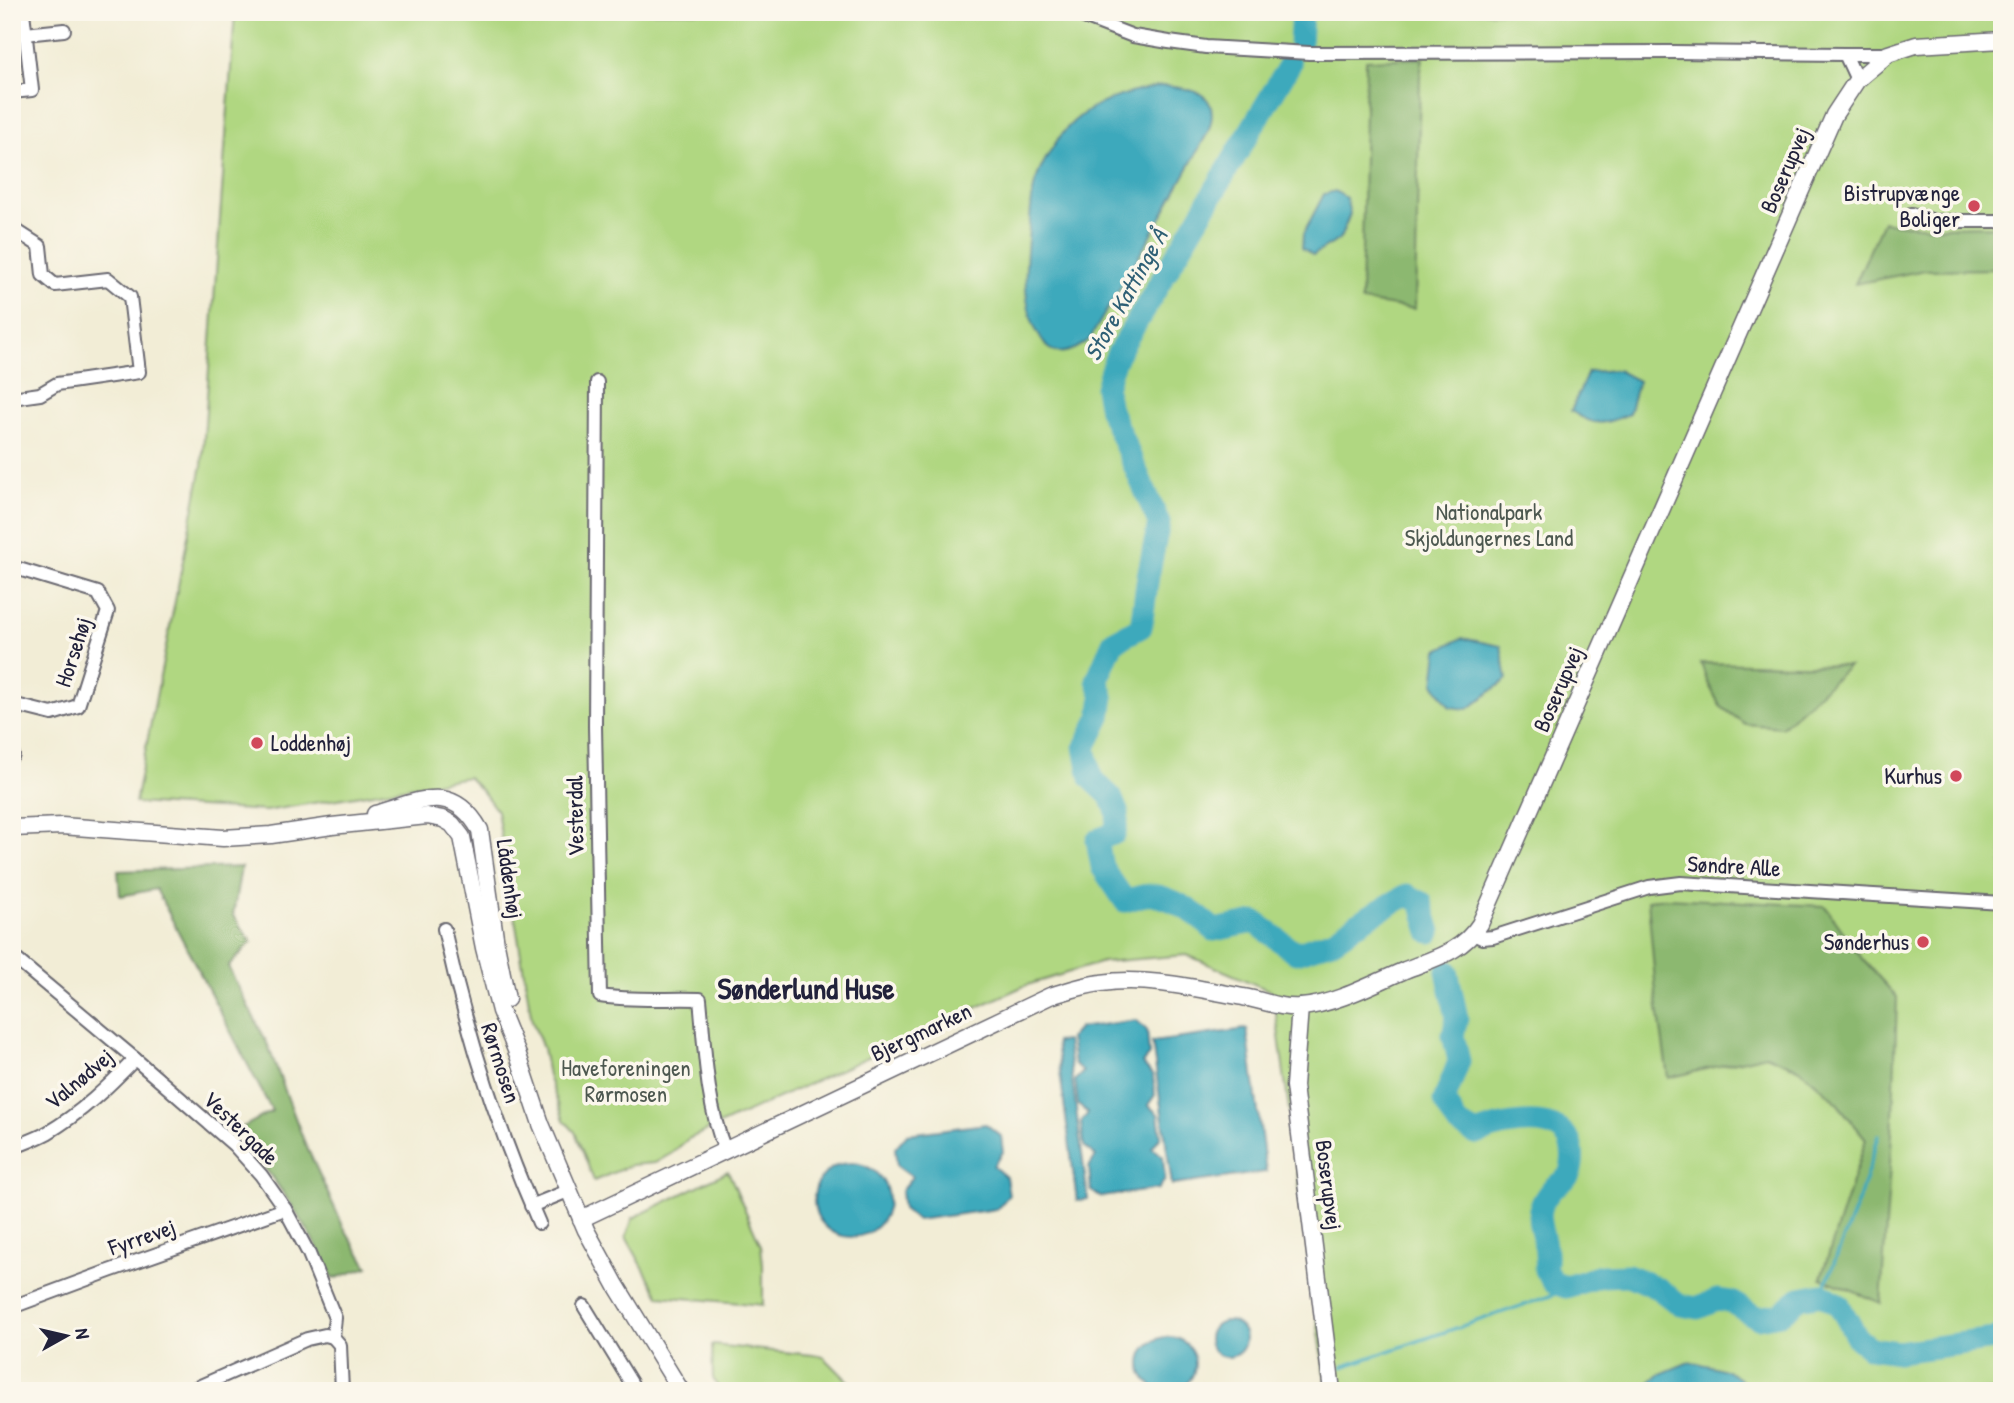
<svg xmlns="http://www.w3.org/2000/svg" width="2014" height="1403" viewBox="0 0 2014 1403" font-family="'Patrick Hand',sans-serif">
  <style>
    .green { fill: #b0d781; stroke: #697c5e; stroke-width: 2 }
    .forest { fill: #8cb86f; stroke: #576d55; stroke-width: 2 }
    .water { fill: #3da9bc; stroke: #30667c; stroke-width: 2 }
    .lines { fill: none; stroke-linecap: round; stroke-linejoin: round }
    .stream { stroke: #3da9bc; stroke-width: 3.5 }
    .river { stroke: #3da9bc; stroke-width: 23 }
    .street-casing { stroke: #6b6971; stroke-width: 16 }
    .secondary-casing { stroke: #6b6971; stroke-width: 19 }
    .street { stroke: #fff; stroke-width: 12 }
    .secondary { stroke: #fff; stroke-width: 16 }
    .poi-dot { fill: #d1495b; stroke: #fbf7ec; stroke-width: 2.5 }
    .labels { text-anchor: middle; stroke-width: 7; stroke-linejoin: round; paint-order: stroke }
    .street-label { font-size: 23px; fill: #22223b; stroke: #fbf7ec }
    .poi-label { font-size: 23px; fill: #22223b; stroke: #fbf7ec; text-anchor: end }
    .park-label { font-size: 23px; fill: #4d5850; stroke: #fbf7ec }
    .water-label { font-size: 24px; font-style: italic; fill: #2e5f75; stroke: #fbf7ec }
    .district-label { font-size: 30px; font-weight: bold; fill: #22223b; stroke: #fbf7ec }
  </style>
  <rect width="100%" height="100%" fill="#fbf7ec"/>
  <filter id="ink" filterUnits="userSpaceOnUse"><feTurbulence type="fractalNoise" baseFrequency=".0143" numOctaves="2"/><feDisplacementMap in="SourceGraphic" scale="14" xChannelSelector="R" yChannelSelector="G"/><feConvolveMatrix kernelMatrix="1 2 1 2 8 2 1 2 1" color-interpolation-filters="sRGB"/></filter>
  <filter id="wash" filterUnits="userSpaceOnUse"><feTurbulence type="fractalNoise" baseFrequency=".00686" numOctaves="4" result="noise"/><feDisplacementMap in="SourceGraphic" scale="28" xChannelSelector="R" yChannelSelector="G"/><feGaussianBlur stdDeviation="1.57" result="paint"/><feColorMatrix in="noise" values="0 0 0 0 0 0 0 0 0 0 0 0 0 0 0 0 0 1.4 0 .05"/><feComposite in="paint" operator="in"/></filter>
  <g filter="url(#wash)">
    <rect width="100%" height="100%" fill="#f2edd6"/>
    <g class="green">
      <path d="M 235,12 L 2002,12 L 2002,1391 L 1327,1391 L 1273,992 L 1187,955 L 1103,962 L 1024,986 L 688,1139 L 672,1153 L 655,1163 L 631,1165 L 594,1181 L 575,1132 L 564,1120 L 548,1076 L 543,1048 L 532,1021 L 497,811 L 483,792 L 468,777 L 266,811 L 135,803 L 202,465 Z"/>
      <path d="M 728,1171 L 761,1246 L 763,1265 L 763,1305 L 659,1296 L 626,1237 L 633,1218 Z"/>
      <path d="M 712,1345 L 823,1356 L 858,1391 L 720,1391 L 713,1378 Z"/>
    </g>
    <g class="forest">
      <path d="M 1423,58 L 1420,77 L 1415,309 L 1361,301 L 1366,60 Z"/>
      <path d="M 1883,221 L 1888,223 L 1930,227 L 2002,226 L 2002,269 L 1925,270 L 1855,284 Z"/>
      <path d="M 1701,663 L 1849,666 L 1782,727 L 1745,724 L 1720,706 L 1707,681 Z"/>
      <path d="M 241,867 L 233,915 L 251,942 L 228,967 L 267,1043 L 304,1141 L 343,1226 L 368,1267 L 333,1279 C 309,1225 273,1177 236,1131 L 272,1111 L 156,889 L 120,896 L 118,871 Z"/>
      <path d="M 1667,898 L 1825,906 L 1863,960 L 1897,997 L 1893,1118 L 1881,1303 L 1821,1278 L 1866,1139 L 1832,1097 L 1800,1069 L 1766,1055 L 1668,1078 L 1656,994 L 1648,900 Z"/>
    </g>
    <g class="water">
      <path d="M 1162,86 C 1192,88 1223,92 1208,132 L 1149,239 L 1089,340 C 1079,347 1063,358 1050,349 C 1043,345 1039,335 1035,328 C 1021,296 1026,262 1029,228 C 1031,212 1031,195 1036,180 C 1043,161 1058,136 1073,122 C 1096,101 1132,91 1162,86 Z"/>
      <path d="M 1335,191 L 1346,198 L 1350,214 L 1340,239 L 1313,255 L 1302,248 L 1303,234 L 1324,194 Z"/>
      <path d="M 1617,370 L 1638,381 L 1629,414 C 1603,425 1595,427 1571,411 L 1588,372 Z"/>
      <path d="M 1462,638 L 1501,646 L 1507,679 L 1468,709 L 1450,707 L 1434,684 L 1438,650 Z"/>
      <path d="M 1136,1020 L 1147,1030 L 1149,1055 L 1142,1063 L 1153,1076 L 1155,1095 L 1148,1105 L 1158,1114 L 1161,1136 L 1152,1148 L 1163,1156 L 1165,1180 L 1158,1189 L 1101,1197 L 1091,1191 L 1089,1167 L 1096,1156 L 1084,1146 L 1081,1122 L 1088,1113 L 1078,1105 L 1075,1080 L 1083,1072 L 1074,1063 L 1070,1038 L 1079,1028 Z"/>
      <path d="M 1247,1029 L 1266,1172 L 1172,1185 L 1152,1042 Z"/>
      <path d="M 1067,1041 L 1088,1199 L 1077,1201 L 1056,1042 Z"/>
      <path d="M 986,1124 L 1001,1136 L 1003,1152 L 993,1166 L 1006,1177 L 1009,1195 L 997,1209 L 917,1220 L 903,1209 L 901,1191 L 912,1177 L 897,1166 L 895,1148 L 907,1134 Z"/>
      <circle cx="851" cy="1200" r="37"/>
      <circle cx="1227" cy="1339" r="18"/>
      <circle cx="1168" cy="1364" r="27"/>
      <path d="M 1689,1362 C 1717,1367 1732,1368 1752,1391 L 1636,1391 L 1645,1386 L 1660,1374 Z"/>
    </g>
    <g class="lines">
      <g class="stream">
        <path d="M 1822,1294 L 1859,1199 L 1879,1135"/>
        <path d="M 1342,1367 L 1553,1295 L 1566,1287"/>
      </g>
      <g class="river">
        <path d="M 1300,44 L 1302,12"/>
        <path d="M 1290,64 L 1117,355 L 1111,370 L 1106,388 L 1110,410 L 1159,523 L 1148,576 L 1141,627 L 1113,642 L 1097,680 L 1103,696 L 1100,717 L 1085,747 L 1091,778 L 1111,797 L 1118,814 L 1115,833 L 1097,840 L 1102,867 L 1125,901 C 1133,899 1144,894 1152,895 C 1175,898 1198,915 1214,930 L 1255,922 L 1296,953 L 1334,940 L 1366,918 L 1407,895 L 1421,902 L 1430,932"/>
        <path d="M 1447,971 L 1457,1018 L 1453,1035 L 1459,1061 L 1444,1101 L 1457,1123 L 1476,1134 C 1508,1121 1579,1108 1572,1164 C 1570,1180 1563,1180 1553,1188 C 1549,1192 1543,1201 1541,1206 C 1535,1221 1546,1239 1546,1254 C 1547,1259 1545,1265 1545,1270 L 1554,1283 L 1566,1287 L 1601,1276 L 1628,1275 L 1659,1289 L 1680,1305 L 1698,1308 L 1717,1300 L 1731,1302 L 1758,1318 L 1780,1314 L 1800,1298 L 1822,1294 L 1839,1305 L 1858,1339 L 1870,1348 L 1898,1352 L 2002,1338"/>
      </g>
    </g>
  </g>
  <g filter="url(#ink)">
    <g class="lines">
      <g class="street-casing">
        <g id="street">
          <path d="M 1071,12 L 1133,36 L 1169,42 L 1206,47 L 1309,53 L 1673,52 L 1845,54 L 1857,80"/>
          <path d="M 25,34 L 64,30"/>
          <path d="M 1845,54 L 1888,54"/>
          <path d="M 12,92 L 32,90 L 23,12"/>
          <path d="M 1911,214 L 1934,221 L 2002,221"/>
          <path d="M 12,228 L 40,246 L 43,275 L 55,285 L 108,279 L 130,297 L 139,372 L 57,384 L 40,394 L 12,398"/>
          <path d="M 597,382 L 595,726 L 600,996 C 633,1001 667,998 700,999 C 705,1049 706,1103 725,1150"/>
          <path d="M 12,567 L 98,593 L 108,611 L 78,706 L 52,714 L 12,704"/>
          <path d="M 12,755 L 13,755"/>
          <path d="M 444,929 C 466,1030 497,1128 539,1223"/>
          <path d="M 1473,934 L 1482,938 L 1493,937 L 1649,887 L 1681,883 L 2002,903"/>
          <path d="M 12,956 L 135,1059 L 234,1145 L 261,1175 L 285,1209 L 309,1254 L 335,1318 L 333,1337 L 340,1345 L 342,1391"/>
          <path d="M 12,1148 C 24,1143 36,1139 47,1133 C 81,1113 108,1087 135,1059"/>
          <path d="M 531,1206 L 568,1191"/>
          <path d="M 584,1306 L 636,1391"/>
          <path d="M 12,1307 L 109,1271 L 285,1209"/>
          <path d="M 189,1391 L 307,1339 L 325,1335 L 333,1337"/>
        </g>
      </g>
      <g class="secondary-casing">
        <g id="secondary">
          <path d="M 375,814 C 420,801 452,781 480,830 L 496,944 L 507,999"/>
          <path d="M 12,828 L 62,826 L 223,838 L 271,835 L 332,826 L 427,816 L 443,819 L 452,824 L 462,837 L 484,948 L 500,1011 L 518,1055 L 541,1124 L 586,1230 L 616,1285 L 681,1391"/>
          <path d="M 1300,1007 L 1294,1086 L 1332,1391"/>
          <path d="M 581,1219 L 1050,996 C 1067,991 1083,985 1101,983 C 1146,976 1199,989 1243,997 C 1262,1000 1281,1009 1301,1007 C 1333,1005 1375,983 1405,970 C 1435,958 1462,952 1480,924 L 1834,115 L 1857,80 L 1888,54 L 1916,45 L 2002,40"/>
        </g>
      </g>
      <use href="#street" class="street"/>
      <use href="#secondary" class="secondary"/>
    </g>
  </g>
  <g class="poi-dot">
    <circle cx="1974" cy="206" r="7"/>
    <circle cx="257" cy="743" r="7"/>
    <circle cx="1956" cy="776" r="7"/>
    <circle cx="1923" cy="942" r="7"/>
  </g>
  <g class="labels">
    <g class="street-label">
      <text transform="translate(1785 170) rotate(-66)" y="8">Boserupvej</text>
      <text transform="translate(73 652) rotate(-72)" y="8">Horsehøj</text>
      <text transform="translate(1558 689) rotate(-66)" y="8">Boserupvej</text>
      <text transform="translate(575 816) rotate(-91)" y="8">Vesterdal</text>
      <text transform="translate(1734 866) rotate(3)" y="8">Søndre Alle</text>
      <text transform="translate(510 879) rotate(82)" y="8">Låddenhøj</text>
      <text transform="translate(921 1032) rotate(-25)" y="8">Bjergmarken</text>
      <text transform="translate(501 1063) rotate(72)" y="8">Rørmosen</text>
      <text transform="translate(79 1079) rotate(-40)" y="8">Valnødvej</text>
      <text transform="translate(241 1128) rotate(44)" y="8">Vestergade</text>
      <text transform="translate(1329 1185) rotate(83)" y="8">Boserupvej</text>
      <text transform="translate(142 1237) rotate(-19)" y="8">Fyrrevej</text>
    </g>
    <g class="poi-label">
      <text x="1960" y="201">Bistrupvænge<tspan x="1960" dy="26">Boliger</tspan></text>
      <text x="271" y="751" text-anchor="start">Loddenhøj</text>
      <text x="1942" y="784">Kurhus</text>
      <text x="1909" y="950">Sønderhus</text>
    </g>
    <g class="park-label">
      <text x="1489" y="520">Nationalpark<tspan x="1489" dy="26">Skjoldungernes Land</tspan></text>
      <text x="626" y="1076">Haveforeningen<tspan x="626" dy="26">Rørmosen</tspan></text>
    </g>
    <g class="water-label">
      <text transform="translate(1126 295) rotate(-61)" y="8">Store Kattinge Å</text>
    </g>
    <g class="district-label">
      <text x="806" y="999">Sønderlund Huse</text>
    </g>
  </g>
  <rect width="2014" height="1403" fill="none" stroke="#fbf7ec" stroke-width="42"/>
  <g transform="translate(66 1336) rotate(82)" stroke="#fbf7ec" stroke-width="5" paint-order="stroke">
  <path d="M0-5L12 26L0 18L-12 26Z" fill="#22223b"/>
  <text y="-10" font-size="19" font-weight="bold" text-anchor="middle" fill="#22223b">N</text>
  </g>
</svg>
